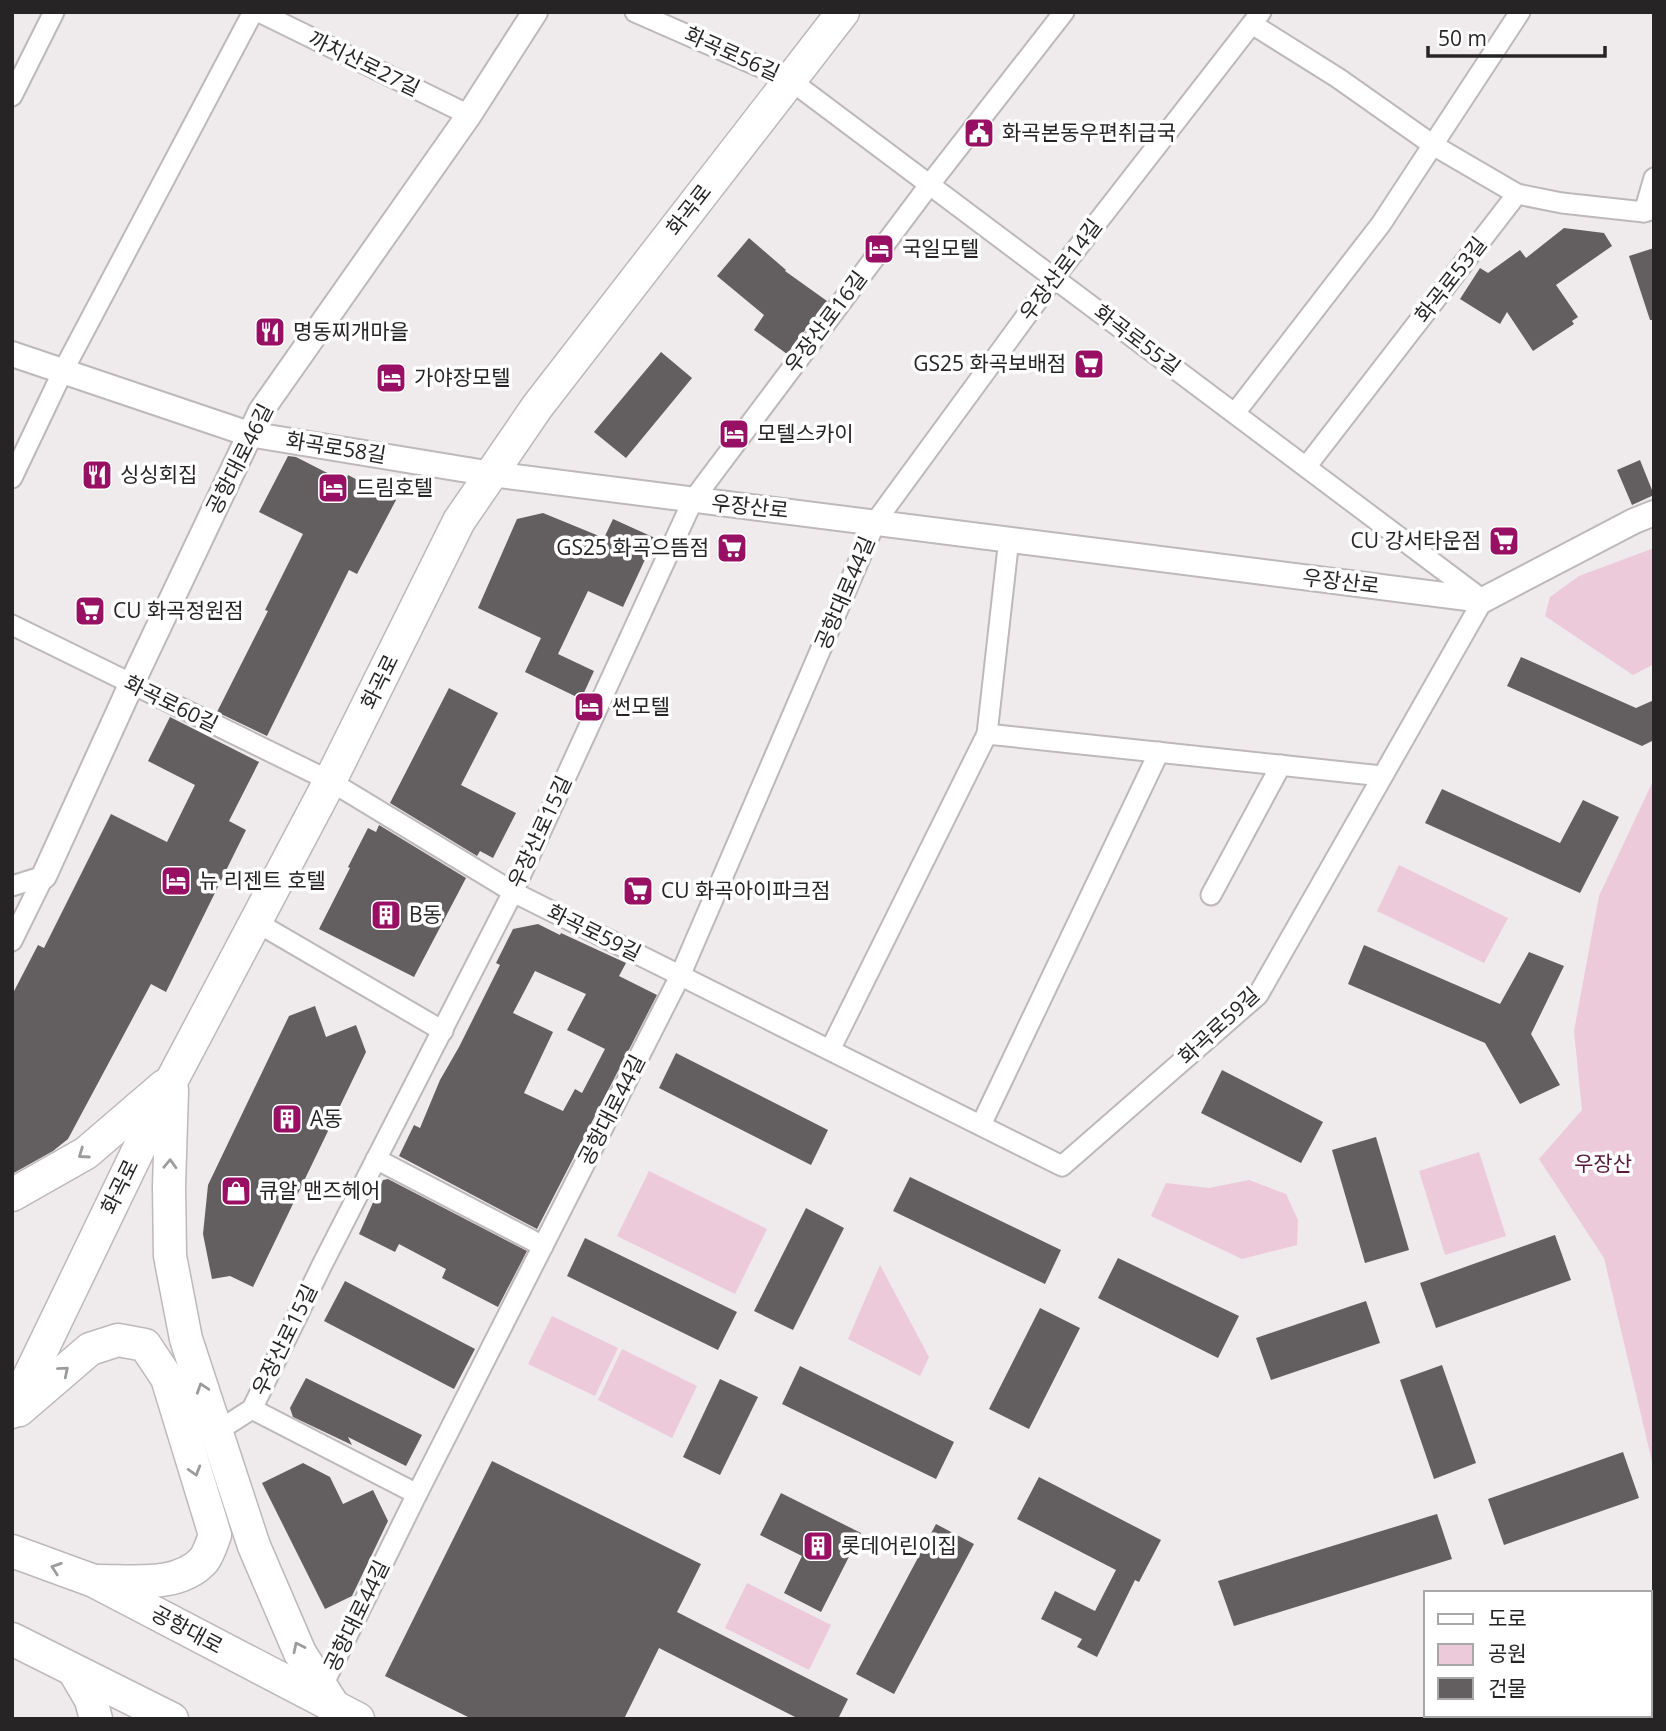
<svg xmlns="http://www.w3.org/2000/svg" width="1666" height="1731" viewBox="0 0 1666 1731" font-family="'Open Sans','Noto Sans KR',sans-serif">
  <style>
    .green { fill: #edcad9 }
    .building { fill: #635f61; fill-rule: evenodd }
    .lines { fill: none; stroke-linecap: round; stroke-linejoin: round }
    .minor-casing { stroke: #beb8bb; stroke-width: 23 }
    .tertiary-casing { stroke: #beb8bb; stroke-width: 28 }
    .primary-casing { stroke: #beb8bb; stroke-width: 35 }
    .minor { stroke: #fff; stroke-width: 19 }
    .tertiary { stroke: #fff; stroke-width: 24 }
    .primary { stroke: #fff; stroke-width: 32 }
    .oneway { stroke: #9d9c9c }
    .labels { text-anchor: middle; stroke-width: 7; stroke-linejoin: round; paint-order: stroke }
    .street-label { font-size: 21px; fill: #262424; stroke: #fff }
    .poi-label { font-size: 21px; fill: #262424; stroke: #fff; text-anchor: start }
    .park-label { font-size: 21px; fill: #58193c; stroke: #fff }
  </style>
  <rect width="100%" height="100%" fill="#efeaec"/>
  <g class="green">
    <path d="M 1654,548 L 1654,664 L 1633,675 L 1545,616 L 1550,597 L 1579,576 Z"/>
    <path d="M 1654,779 L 1654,1470 L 1604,1258 L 1539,1159 L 1582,1110 L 1574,1031 L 1599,896 Z"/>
    <path d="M 1399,865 L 1508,918 L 1484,963 L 1377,911 Z"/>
    <path d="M 1479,1152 L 1506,1236 L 1445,1255 L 1419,1171 Z"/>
    <path d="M 649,1171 L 767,1229 L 735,1294 L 617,1236 Z"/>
    <path d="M 1249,1180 L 1286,1194 L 1298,1220 L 1297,1245 L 1242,1259 L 1151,1216 L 1166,1183 L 1209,1188 Z"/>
    <path d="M 880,1265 L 929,1357 L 920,1376 L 848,1339 Z"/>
    <path d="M 552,1316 L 618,1348 L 595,1396 L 528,1364 Z"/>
    <path d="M 622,1349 L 697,1386 L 672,1438 L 598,1400 Z"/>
    <path d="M 747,1583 L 831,1625 L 809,1670 L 725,1628 Z"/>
  </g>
  <g class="building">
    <path d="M 1564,228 L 1604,233 L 1612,246 L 1556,285 L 1578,317 L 1572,321 L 1574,324 L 1533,351 L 1507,312 L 1500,324 L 1460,299 L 1480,268 L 1488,273 L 1520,250 L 1526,258 Z"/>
    <path d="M 749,238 L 786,270 L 785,271 L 827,301 L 787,354 L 754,330 L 764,315 L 717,276 Z"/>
    <path d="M 1654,248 L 1654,320 L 1650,320 L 1629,256 Z"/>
    <path d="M 661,352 L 692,378 L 626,458 L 594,432 Z"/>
    <path d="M 288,456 L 296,457 L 345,482 L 348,475 L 396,500 L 357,574 L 349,570 L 267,736 L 217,712 L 268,611 L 265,610 L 303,534 L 259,512 Z"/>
    <path d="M 1640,460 L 1654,495 L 1632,505 L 1617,470 Z"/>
    <path d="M 543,513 L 604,538 L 613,519 L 655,538 L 623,607 L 588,591 L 558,654 L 594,671 L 581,699 L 525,672 L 541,638 L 478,608 L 517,519 Z"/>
    <path d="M 1521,657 L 1636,708 L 1654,700 L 1654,740 L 1642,746 L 1507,686 Z"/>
    <path d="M 449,688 L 498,713 L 461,785 L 516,813 L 493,858 L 480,851 L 477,856 L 390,803 Z"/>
    <path d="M 170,717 L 259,762 L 229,821 L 246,830 L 166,992 L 151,984 L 68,1139 L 53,1151 L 12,1174 L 12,995 L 38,945 L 44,948 L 111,814 L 167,842 L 195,785 L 148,761 Z"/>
    <path d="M 1442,789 L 1560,843 L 1583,800 L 1619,817 L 1580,893 L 1425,823 Z"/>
    <path d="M 379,825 L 466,878 L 414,977 L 319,929 L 350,868 L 348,867 L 368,828 L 376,832 Z"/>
    <path d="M 538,924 L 560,935 L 561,933 L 626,963 L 619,976 L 657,995 L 537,1229 L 399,1156 L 414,1125 L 420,1128 L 440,1080 L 459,1047 L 500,965 L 496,963 L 513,929 ZM 535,971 L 586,994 L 567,1030 L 605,1049 L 582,1093 L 575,1089 L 563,1111 L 524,1093 L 553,1032 L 513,1013 Z"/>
    <path d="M 1364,945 L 1500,1004 L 1529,952 L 1564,966 L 1531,1034 L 1560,1085 L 1520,1104 L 1485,1043 L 1348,984 Z"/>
    <path d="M 315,1006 L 326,1037 L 356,1025 L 366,1052 L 253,1287 L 230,1276 L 212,1279 L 203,1234 L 208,1185 L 289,1016 Z"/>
    <path d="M 676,1053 L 828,1130 L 811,1165 L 659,1088 Z"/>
    <path d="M 1222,1070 L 1323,1122 L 1301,1163 L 1201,1113 Z"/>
    <path d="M 1376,1137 L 1409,1250 L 1365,1263 L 1332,1150 Z"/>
    <path d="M 910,1177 L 1061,1250 L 1045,1284 L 893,1211 Z"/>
    <path d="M 388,1179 L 527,1251 L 498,1307 L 442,1278 L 446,1269 L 399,1244 L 395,1252 L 359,1234 L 383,1180 Z"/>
    <path d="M 806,1208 L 844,1228 L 793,1330 L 754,1311 Z"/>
    <path d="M 1555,1235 L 1571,1280 L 1436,1328 L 1420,1283 Z"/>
    <path d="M 585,1238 L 737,1312 L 718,1350 L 567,1276 Z"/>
    <path d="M 1118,1258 L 1239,1316 L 1218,1358 L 1098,1298 Z"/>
    <path d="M 345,1281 L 475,1349 L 454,1389 L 324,1321 Z"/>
    <path d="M 1366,1301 L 1380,1343 L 1271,1380 L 1256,1338 Z"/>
    <path d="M 1040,1308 L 1080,1328 L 1029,1429 L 989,1409 Z"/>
    <path d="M 1442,1365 L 1476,1463 L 1434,1479 L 1400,1380 Z"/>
    <path d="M 800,1366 L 954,1442 L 936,1479 L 782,1404 Z"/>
    <path d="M 306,1378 L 422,1435 L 406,1466 L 348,1437 L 352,1445 L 293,1417 L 290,1408 Z"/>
    <path d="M 720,1379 L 758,1397 L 720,1475 L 683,1457 Z"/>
    <path d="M 1623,1452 L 1639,1498 L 1504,1545 L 1488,1499 Z"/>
    <path d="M 492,1461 L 701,1564 L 677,1612 L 848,1699 L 838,1719 L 799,1719 L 659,1648 L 624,1719 L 472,1719 L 385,1676 Z"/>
    <path d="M 303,1463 L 330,1477 L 343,1504 L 373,1490 L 388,1521 L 352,1596 L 325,1609 L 262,1483 Z"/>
    <path d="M 1039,1477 L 1161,1540 L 1139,1582 L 1135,1580 L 1097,1657 L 1077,1647 L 1082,1639 L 1041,1619 L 1055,1591 L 1095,1611 L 1116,1570 L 1017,1519 Z"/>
    <path d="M 781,1493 L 861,1533 L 821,1612 L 784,1593 L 802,1556 L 760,1535 Z"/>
    <path d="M 1437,1514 L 1452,1559 L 1234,1626 L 1218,1581 Z"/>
    <path d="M 936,1524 L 974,1544 L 894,1694 L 856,1674 Z"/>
  </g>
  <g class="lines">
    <g class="minor-casing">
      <g id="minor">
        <path d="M 259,12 L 469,115"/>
        <path d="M 1252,24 L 1338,78 L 1433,145 L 1517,194"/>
        <path d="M 12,96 L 54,12"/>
        <path d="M 1644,212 L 1654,178"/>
        <path d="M 1235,413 L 1381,224 L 1520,12"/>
        <path d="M 1306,467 L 1517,194 L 1562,203 L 1644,212 L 1654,209"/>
        <path d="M 12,478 L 63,371 L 253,12"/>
        <path d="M 12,625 L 330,781 L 513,892 L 1062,1166 L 1258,995 L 1483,600 L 790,80 L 635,12"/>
        <path d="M 987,734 L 1009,538"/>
        <path d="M 12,886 L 44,876"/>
        <path d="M 1211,895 L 1281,765"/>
        <path d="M 256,922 L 443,1031"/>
        <path d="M 12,941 L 44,876"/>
        <path d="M 830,1050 L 987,734 L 1382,776"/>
        <path d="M 981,1125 L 1159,752"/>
        <path d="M 376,1159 L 543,1246"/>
        <path d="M 252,1409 L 417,1494"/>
        <path d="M 216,1432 L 252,1409 L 322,1265 L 513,892 L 693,500 L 930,184 L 1064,12"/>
        <path d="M 322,1687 L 417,1494 L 680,976 L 876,521 L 1054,278 L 1261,12"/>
      </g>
    </g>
    <g class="tertiary-casing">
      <g id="tertiary">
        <path d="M 12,354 L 249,434 L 492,474 L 1483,600 L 1634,521 L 1654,513"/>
        <path d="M 44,876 L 131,685 L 261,411 L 469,115 L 535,12"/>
      </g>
    </g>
    <g class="primary-casing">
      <g id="primary">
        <path d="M 172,1090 L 169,1186 L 170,1256 L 186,1339 L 254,1546 L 300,1653 L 333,1705"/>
        <path d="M 12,1195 L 86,1153 L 164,1086"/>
        <path d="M 19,1410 L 90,1349 L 118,1340 L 145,1345 L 167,1378 L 215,1535 C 212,1543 209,1553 204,1560 C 178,1589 130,1580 94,1581"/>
        <path d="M 12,1412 L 173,1078 L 330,781 L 459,521 L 537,407 L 843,12"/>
        <path d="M 12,1551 L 94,1581 L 358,1719"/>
        <path d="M 12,1639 L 172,1719"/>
        <path d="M 74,1671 L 91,1700 L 96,1719"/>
      </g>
    </g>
    <use href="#minor" class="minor"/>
    <use href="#tertiary" class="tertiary"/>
    <use href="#primary" class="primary"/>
  </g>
  <defs><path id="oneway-chevron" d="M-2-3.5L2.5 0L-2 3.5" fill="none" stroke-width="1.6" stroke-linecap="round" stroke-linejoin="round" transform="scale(1.75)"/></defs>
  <g class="oneway">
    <use href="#oneway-chevron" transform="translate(83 1154) rotate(145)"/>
    <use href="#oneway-chevron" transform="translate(170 1164) rotate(-88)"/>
    <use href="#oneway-chevron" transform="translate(64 1371) rotate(-40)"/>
    <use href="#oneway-chevron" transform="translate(202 1388) rotate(-108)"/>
    <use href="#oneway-chevron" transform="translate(195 1471) rotate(73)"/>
    <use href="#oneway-chevron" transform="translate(56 1568) rotate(-161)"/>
    <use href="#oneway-chevron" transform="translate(298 1647) rotate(-116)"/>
  </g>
  <defs>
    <g id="civic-square" transform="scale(1.575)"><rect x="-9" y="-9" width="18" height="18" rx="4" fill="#981064" stroke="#fff"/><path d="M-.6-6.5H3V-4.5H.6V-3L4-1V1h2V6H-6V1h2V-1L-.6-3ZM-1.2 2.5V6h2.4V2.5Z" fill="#fff"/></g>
    <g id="hotel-square" transform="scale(1.575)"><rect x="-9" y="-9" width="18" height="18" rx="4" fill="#981064" stroke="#fff"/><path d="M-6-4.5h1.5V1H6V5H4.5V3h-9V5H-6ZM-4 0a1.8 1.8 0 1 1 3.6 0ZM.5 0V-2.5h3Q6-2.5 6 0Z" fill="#fff"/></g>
    <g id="restaurant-square" transform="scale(1.575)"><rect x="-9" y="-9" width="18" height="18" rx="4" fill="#981064" stroke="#fff"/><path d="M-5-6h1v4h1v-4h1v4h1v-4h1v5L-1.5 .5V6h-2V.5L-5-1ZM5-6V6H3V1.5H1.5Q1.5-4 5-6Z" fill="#fff"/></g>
    <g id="supermarket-square" transform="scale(1.575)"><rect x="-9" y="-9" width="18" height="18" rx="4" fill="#981064" stroke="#fff"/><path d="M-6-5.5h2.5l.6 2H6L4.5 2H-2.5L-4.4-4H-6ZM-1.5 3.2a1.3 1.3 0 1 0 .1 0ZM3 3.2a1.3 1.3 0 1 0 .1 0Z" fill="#fff"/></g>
    <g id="building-square" transform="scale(1.575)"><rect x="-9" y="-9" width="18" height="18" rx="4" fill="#981064" stroke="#fff"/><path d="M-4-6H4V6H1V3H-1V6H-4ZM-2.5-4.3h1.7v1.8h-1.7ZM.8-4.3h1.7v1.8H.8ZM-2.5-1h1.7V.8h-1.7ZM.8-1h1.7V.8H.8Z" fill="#fff"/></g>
    <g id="shop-square" transform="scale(1.575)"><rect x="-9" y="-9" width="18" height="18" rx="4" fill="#981064" stroke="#fff"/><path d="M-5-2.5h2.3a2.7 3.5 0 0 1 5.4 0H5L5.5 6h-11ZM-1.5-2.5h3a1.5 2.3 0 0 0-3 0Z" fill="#fff"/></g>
  </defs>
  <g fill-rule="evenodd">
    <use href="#civic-square" x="979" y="133"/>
    <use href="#hotel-square" x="879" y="249"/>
    <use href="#restaurant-square" x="270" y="332"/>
    <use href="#supermarket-square" x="1089" y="364"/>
    <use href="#hotel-square" x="391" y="378"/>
    <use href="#hotel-square" x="734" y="434"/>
    <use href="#restaurant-square" x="97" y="475"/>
    <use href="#hotel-square" x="333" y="488"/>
    <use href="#supermarket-square" x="1504" y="541"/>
    <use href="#supermarket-square" x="732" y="548"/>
    <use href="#supermarket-square" x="90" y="611"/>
    <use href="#hotel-square" x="589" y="707"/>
    <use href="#hotel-square" x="176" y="881"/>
    <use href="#supermarket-square" x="638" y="891"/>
    <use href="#building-square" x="386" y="915"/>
    <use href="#building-square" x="287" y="1119"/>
    <use href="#shop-square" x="236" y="1191"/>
    <use href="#building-square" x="818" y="1546"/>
  </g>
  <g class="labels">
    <g class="street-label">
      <text transform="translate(732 54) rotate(24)" y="7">화곡로56길</text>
      <text transform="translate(364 64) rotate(26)" y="7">까치산로27길</text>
      <text transform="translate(689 210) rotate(-52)" y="7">화곡로</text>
      <text transform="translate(1061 270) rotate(-53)" y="7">우장산로14길</text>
      <text transform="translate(1451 280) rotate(-52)" y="7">화곡로53길</text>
      <text transform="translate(826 322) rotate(-53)" y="7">우장산로16길</text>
      <text transform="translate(1137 340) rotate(37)" y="7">화곡로55길</text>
      <text transform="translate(336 448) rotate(9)" y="7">화곡로58길</text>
      <text transform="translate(240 459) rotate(-63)" y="7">공항대로46길</text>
      <text transform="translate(750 507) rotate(6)" y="7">우장산로</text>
      <text transform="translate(1341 582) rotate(7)" y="7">우장산로</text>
      <text transform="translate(845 593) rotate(-67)" y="7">공항대로44길</text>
      <text transform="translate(380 682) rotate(-64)" y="7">화곡로</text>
      <text transform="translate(171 704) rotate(26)" y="7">화곡로60길</text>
      <text transform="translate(540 832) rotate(-65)" y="7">우장산로15길</text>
      <text transform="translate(594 933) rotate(26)" y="7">화곡로59길</text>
      <text transform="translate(1219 1026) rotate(-43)" y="7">화곡로59길</text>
      <text transform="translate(612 1110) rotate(-63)" y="7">공항대로44길</text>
      <text transform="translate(120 1187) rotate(-64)" y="7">화곡로</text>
      <text transform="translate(285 1340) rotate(-64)" y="7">우장산로15길</text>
      <text transform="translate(357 1616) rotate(-64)" y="7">공항대로44길</text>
      <text transform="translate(187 1630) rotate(28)" y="7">공항대로</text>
    </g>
    <g class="poi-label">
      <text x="1002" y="140">화곡본동우편취급국</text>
      <text x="902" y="256">국일모텔</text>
      <text x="293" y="339">명동찌개마을</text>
      <text x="1066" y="371" text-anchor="end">GS25 화곡보배점</text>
      <text x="414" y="385">가야장모텔</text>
      <text x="757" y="441">모텔스카이</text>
      <text x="120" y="482">싱싱회집</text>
      <text x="356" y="495">드림호텔</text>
      <text x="1481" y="548" text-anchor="end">CU 강서타운점</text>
      <text x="709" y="555" text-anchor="end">GS25 화곡으뜸점</text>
      <text x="113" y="618">CU 화곡정원점</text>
      <text x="612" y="714">썬모텔</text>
      <text x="199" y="888">뉴 리젠트 호텔</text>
      <text x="661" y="898">CU 화곡아이파크점</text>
      <text x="409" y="922">B동</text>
      <text x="310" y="1126">A동</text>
      <text x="259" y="1198">큐알 맨즈헤어</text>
      <text x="841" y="1553">롯데어린이집</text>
    </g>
    <g class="park-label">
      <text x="1603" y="1171">우장산</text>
    </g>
  </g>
  <rect width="1666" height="1731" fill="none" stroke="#262424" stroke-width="28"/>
  <rect x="1424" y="1591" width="228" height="126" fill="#ffffff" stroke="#a8a7a7" stroke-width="2"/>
  <rect x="1438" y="1614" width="35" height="10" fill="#ffffff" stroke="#a8a7a7" stroke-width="2"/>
  <text x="1488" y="1626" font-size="21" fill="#262424">도로</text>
  <rect x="1438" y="1644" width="35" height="21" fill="#edcad9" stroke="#a8a7a7" stroke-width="2"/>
  <text x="1488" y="1661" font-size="21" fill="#262424">공원</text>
  <rect x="1438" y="1678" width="35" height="21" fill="#635f61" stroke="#a8a7a7" stroke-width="2"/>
  <text x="1488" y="1696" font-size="21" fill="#262424">건물</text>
  <path d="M1428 46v10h177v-10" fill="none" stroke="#262424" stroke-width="3.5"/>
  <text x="1438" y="46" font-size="21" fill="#262424" stroke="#ffffff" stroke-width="5" paint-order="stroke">50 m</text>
</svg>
